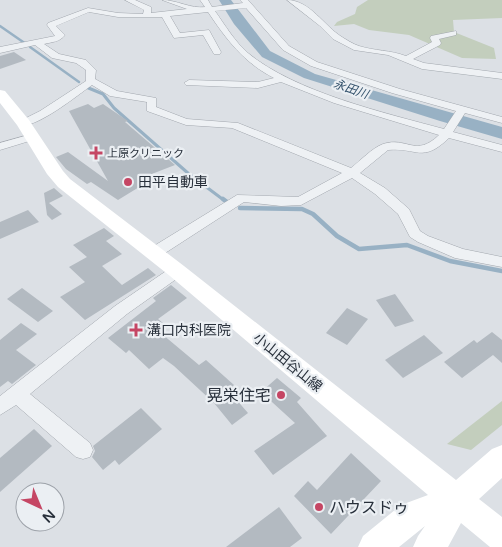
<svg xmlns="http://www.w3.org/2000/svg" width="502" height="547" viewBox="0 0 502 547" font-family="'Varela Round','Noto Sans JP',sans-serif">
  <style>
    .green { fill: #c3cebd }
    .water { fill: #98b1c4 }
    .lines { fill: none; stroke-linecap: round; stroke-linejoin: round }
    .stream-far2 { stroke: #98b1c4; stroke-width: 2.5 }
    .stream-far1 { stroke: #98b1c4; stroke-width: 3 }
    .stream { stroke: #98b1c4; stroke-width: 4.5 }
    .building { fill: #b3bac1 }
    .street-casing { stroke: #a2a7ae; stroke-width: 1 }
    .street { fill: #eef1f4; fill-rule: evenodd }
    .secondary { fill: #fff; fill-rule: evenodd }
    .poi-dot { fill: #c54664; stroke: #ebeff3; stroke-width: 2 }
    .labels { text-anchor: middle; stroke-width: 4.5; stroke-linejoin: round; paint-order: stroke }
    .far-poi-label { font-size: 11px; fill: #272f3a; stroke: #ebeff3; text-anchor: start }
    .far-water-label { font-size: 12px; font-style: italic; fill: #33516b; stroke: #ebeff3 }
    .poi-label { font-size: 14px; fill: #272f3a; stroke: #ebeff3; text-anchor: start }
    .street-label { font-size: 14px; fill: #272f3a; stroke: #ebeff3 }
    .near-poi-label { font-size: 16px; fill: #272f3a; stroke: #ebeff3; text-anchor: end }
  </style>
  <rect width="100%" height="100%" fill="#dce0e5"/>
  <g class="green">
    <path d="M 368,0 L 502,0 L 502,18 L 453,20 L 454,32 L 494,48 L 496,59 L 462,58 L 409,35 L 369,30 L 354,24 L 334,26 L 337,22 L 355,14 L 357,7 Z"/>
    <path d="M 502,401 L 502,425 L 471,450 L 447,444 Z"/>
  </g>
  <path class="water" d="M 219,0 L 231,0 L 270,51 L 315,74 L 502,127 L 502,139 L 440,121 L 304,78 L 262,57 L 234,24 Z"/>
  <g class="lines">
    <g class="stream-far2">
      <path d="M 0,26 L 26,44"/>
      <path d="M 30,47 L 79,82"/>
    </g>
    <path class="stream-far1" d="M 86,87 L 103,94 L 114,108 L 189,174 L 225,201"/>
    <g class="stream">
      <path d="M 223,199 L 227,202"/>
      <path d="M 240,208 L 302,209 L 313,214 L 337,236 L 359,249 L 407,245 L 450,261 L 502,271"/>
    </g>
  </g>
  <g class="building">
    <path d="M 14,52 L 26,60 L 0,69 L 0,56 Z"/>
    <path d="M 88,104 L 94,108 L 103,104 L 128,121 L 125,122 L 175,165 L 144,177 L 149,181 L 118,200 L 91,182 L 87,184 L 66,169 L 56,157 L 68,152 L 108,181 L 69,111 Z"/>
    <path d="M 54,188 L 63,196 L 49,203 L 62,214 L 52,220 L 47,215 L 44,193 Z"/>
    <path d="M 28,210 L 39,222 L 0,239 L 0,222 Z"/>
    <path d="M 104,228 L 114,236 L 106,241 L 122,254 L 102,266 L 122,285 L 148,268 L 156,275 L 85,320 L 60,297 L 85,282 L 69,267 L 87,257 L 73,245 Z"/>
    <path d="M 171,285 L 187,298 L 158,319 L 163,323 L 156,329 L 199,365 L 206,360 L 234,385 L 228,390 L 248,413 L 232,425 L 214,403 L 174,366 L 163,358 L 149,369 L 129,350 L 126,353 L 108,338 L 156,301 L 153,298 Z"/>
    <path d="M 22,288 L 53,311 L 38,322 L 7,299 Z"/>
    <path d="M 395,294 L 414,321 L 395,327 L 376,300 Z"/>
    <path d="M 347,308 L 368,319 L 347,345 L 326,333 Z"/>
    <path d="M 21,323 L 37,334 L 16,350 L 36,365 L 12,384 L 8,381 L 0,387 L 0,340 Z"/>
    <path d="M 492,332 L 502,340 L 502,363 L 493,355 L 462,378 L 444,362 L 474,340 L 477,343 Z"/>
    <path d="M 424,335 L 443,353 L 403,378 L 385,360 Z"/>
    <path d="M 277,378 L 301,398 L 297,402 L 327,436 L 273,475 L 254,451 L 295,423 L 261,392 Z"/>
    <path d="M 141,408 L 162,429 L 119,465 L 115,460 L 103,470 L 92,457 L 95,451 L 93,446 Z"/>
    <path d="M 34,429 L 52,446 L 0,492 L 0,458 Z"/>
    <path d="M 351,453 L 381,481 L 331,534 L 294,496 L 308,481 L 317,490 Z"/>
    <path d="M 279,507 L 302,538 L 290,547 L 226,547 Z"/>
  </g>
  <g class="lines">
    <g class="street-casing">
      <g id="street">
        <path d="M 125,0 L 135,0 L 151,7 L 151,13 L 187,9 L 162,0 C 177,0 191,9 205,7 L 200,0 L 208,0 L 212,7 L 243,3 L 240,0 L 248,0 L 289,46 L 317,62 L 400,89 L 502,117 L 502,123 L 465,113 L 453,132 L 502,145 L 502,152 L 449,138 C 422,164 417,147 388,150 L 360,173 L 385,188 L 409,209 L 420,231 L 428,236 L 463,249 L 502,257 L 502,267 L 455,258 L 418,242 L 410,237 L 398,214 L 375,194 L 352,178 L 301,205 L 281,206 L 244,202 L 159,257 L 149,257 L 147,253 L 149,249 L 237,195 L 298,197 L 342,173 L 232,128 L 186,125 L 147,111 L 147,102 L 110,96 L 92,85 C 78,95 36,129 20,125 L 19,123 L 20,121 L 40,111 L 86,81 L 86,70 L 76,63 L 52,58 L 35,45 L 0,53 L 0,47 L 55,36 L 47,25 L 48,23 L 88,8 L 118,13 L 143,14 L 144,10 ZM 246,8 L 283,50 L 311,66 L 392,93 L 456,111 L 444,129 C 385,113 295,92 248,53 C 235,42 225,25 215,11 ZM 89,12 L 118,17 L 162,17 L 174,38 L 203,35 L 214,54 L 220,54 L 221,52 L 209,30 L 180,33 L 170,16 L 208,12 C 226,39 244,63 274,78 L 258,82 L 189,80 L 184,83 L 186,85 L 258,88 L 281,82 L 334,103 L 439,135 C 415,158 407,136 383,144 C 372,148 360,161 351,168 L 238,123 L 187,119 L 156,107 L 156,98 L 117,91 L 95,79 L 96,70 L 86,60 L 59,54 L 44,44 C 52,42 60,42 65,35 L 56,26 Z"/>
        <path d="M 287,0 C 310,0 324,26 342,37 C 347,40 353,44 359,46 C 375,51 390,50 406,56 L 432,42 L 430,38 L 431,36 L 456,31 L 456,35 L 439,39 L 441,43 L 440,45 L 413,59 L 424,63 L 502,73 L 502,79 L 422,69 L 388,55 L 354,50 L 333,39 L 320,26 Z"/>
        <path d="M 32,134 L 38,137 L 36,139 L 0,150 L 0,143 Z"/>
        <path d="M 177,266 L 182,267 L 184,271 L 182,275 L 127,314 L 30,394 L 90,443 L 93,450 L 90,457 L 83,459 L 76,457 L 16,405 L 0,415 L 0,396 L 115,306 L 172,267 Z"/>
      </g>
    </g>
    <use href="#street" class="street"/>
    <path class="secondary" d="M 0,90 L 5,91 L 29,120 L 63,171 L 70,179 L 184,266 L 456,480 L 492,449 L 502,445 L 502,478 L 479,499 L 502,517 L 502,547 L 490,547 L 461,523 L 448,547 L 413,547 L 418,536 L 425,526 L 399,547 L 358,547 L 363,536 L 401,505 L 428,495 L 170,276 L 58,187 L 47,174 L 17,125 L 0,103 Z"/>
  </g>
  <g class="poi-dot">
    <path d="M93.5 145.5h5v5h5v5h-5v5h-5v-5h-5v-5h5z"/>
    <circle cx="128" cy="182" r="5"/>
    <path d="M133.5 322.5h5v5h5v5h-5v5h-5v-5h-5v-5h5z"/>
    <circle cx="281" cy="395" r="5"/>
    <circle cx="319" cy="507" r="5"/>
  </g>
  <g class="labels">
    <g class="far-poi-label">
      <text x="107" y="157">上原クリニック</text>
    </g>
    <g class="far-water-label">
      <text transform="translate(351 89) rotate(19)" y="4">永田川</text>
    </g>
    <g class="poi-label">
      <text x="138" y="187">田平自動車</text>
      <text x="147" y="335">溝口内科医院</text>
    </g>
    <g class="street-label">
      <text transform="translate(288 362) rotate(39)" y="5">小山田谷山線</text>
    </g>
    <g class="near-poi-label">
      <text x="271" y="401">晃栄住宅</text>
      <text x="329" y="513" text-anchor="start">ハウスドゥ</text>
    </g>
  </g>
  <g transform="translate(40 507) rotate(136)"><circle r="24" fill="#ebeff3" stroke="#9da2a9"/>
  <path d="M0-4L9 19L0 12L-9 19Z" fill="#c54664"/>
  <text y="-8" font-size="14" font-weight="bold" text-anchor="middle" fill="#272f3a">N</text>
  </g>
</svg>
